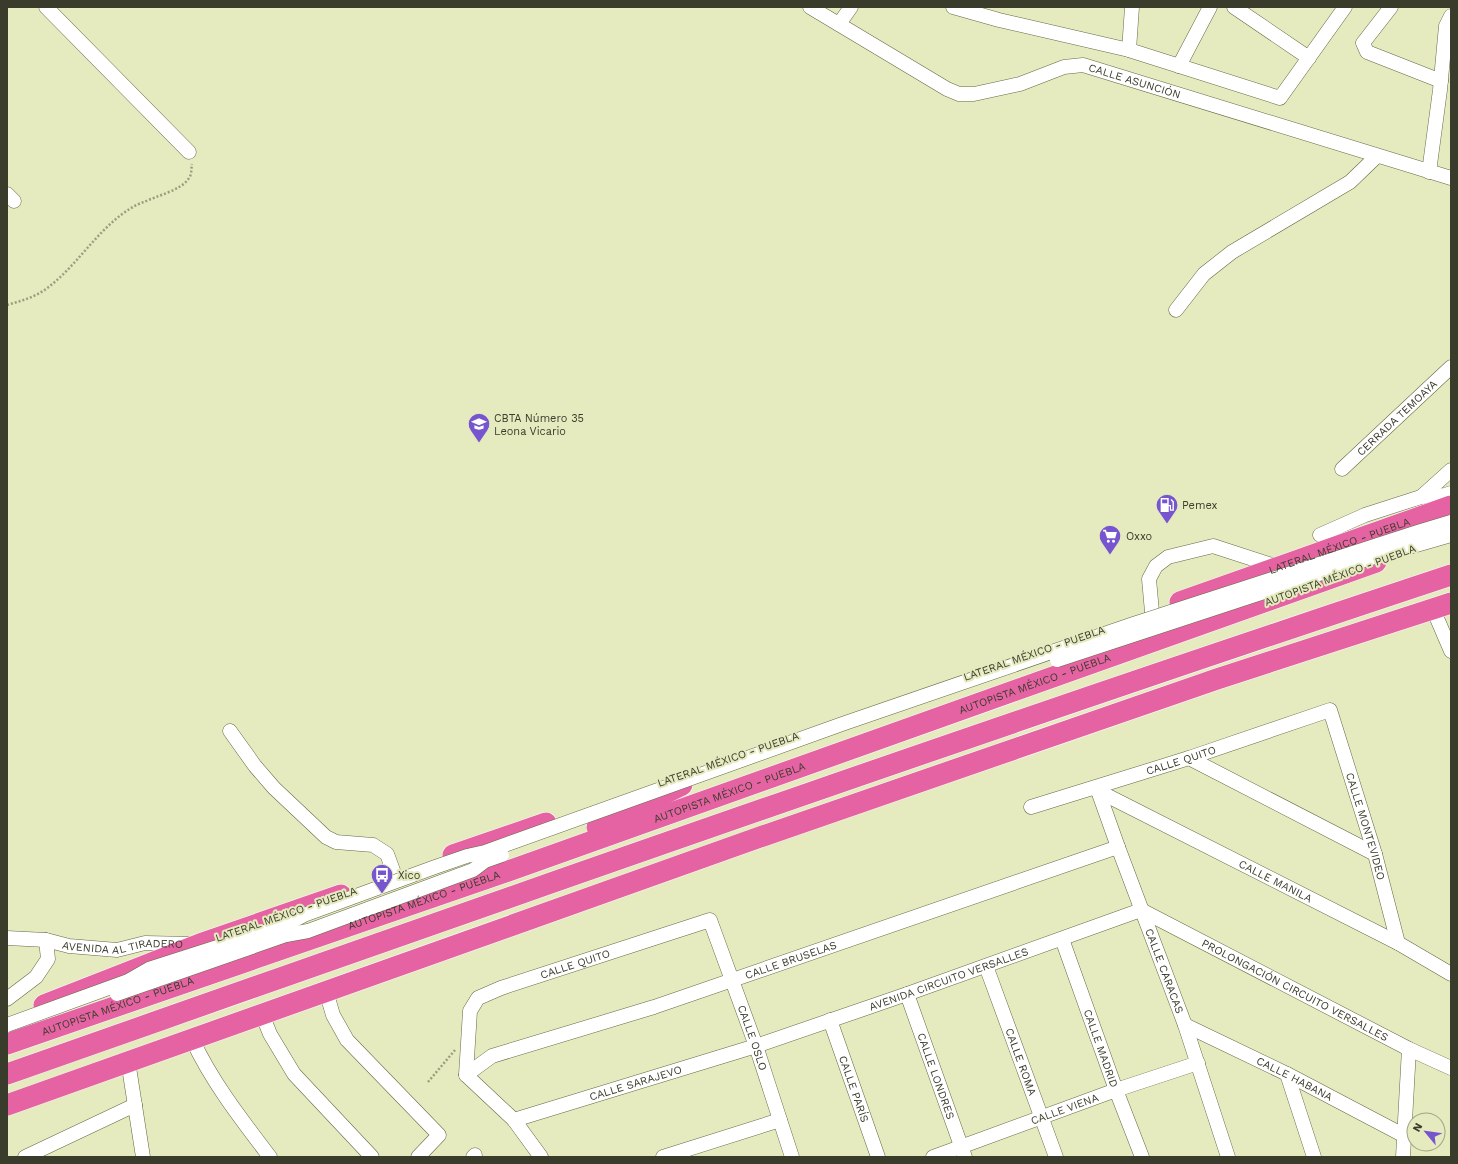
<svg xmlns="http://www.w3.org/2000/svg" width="1458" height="1164" viewBox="0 0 1458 1164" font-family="'Work Sans',sans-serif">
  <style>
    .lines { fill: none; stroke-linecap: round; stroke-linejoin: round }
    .minor-casing { stroke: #666943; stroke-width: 15 }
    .highway-casing { stroke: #fff; stroke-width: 22 }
    .path { stroke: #9a9e7e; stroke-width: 2.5; stroke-dasharray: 2 2; stroke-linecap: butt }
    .minor { stroke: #fff; stroke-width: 14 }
    .highway { stroke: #e563a2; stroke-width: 21 }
    .minor-bridge-casing { stroke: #666943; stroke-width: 15; stroke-linecap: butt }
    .minor-bridge { stroke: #fff; stroke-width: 14 }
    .labels { text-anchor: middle; stroke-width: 4; stroke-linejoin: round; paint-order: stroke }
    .street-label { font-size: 11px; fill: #3a3c2b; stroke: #e5eabf }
    .poi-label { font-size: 11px; fill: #3a3c2b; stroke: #e5eabf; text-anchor: start }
  </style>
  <rect width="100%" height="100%" fill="#e5eabf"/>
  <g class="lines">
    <g class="minor-casing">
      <g id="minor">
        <path d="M 46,7 L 189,152"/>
        <path id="s1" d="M 810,7 L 947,89 L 959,94 L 974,94 L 1020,84 L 1064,67 L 1083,65 L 1451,178"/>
        <path d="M 953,7 L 999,20 L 1129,50 L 1280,98 L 1345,7"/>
        <path d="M 1234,7 L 1309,58"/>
        <path d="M 1391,7 L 1363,43 L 1367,52 L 1441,81"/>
        <path d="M 839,24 L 851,7"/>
        <path d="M 1129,50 L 1132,7"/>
        <path d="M 1179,66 L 1210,7"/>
        <path d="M 1429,172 L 1440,90 L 1446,26 L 1451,16"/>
        <path d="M 7,194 L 14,201"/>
        <path d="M 1176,310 L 1204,274 L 1232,252 L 1350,182 L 1377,156"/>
        <path id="s2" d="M 1342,469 L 1451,367"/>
        <path d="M 1421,497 L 1451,470"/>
        <path d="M 1320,535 L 1365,515 L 1421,497 L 1445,495 L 1451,493"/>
        <path d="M 1433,609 L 1451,651"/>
        <path d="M 1152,612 L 1149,579 L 1156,566 L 1168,557 L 1213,546 L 1278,567"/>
        <path d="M 230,731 L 255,766 L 274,788 L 326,837 L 336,842 L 373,845 L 387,854 L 395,876"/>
        <path d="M 1189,758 L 1375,854"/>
        <path id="s3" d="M 1097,788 L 1118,847 L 1185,1025 L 1228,1157"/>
        <path id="s4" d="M 1098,791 L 1398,943 L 1451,974"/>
        <path id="s5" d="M 1031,807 L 1189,758 L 1330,710 L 1375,854 L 1398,943"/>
        <path id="s6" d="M 7,938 L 46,940 L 69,946 L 117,950 L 145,943 L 192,944"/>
        <path id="s7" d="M 1062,939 L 1116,1090 L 1142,1157"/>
        <path id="s8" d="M 986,966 L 1056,1157"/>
        <path d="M 326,991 L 333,1015 L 347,1040 L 439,1135 L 418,1157"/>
        <path id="s9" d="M 907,994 L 965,1157"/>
        <path d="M 7,999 L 36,977 L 48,959 L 46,940"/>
        <path d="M 262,1014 L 270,1034 L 294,1074 L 372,1157"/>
        <path id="s10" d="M 830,1020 L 878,1157"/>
        <path id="s11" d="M 1185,1025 L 1287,1074 L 1403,1135"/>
        <path d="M 192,1039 C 212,1082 241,1119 270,1157"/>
        <path d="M 128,1061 L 143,1157"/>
        <path d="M 1287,1074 L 1314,1157"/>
        <path id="s12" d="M 466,1075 L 492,1056 L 654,1007 L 1118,847"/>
        <path id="s13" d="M 514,1120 L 756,1046 L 907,994 L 1141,910 L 1409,1049 L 1451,1068"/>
        <path d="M 25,1157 L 135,1105"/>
        <path d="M 473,1157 L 475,1155"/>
        <path id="s14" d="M 541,1157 L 514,1120 L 466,1075 L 470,1011 L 478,998 L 501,988 L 710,920 L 756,1046 L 792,1157"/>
        <path d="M 663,1157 L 780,1120"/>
        <path id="s15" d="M 933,1157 L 1116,1090 L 1198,1063"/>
        <path d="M 1403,1157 L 1409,1049"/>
      </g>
    </g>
    <g class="highway-casing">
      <g id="highway">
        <path id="s16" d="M 1180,602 L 1451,506"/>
        <path d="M 597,827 L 682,785"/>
        <path d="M 453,855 L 546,823"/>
        <path d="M 44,1005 L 200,944 L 341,895"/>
        <path id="s17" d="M 7,1044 L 511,870 L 1376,562"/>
        <path d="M 7,1074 C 488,905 968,735 1451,575"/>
        <path d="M 7,1105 L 763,836 L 1217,679 L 1451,603"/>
      </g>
    </g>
    <g class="path">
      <path d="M 7,305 C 21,301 35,297 46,289 C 76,267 95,233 125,212 C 131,208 137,204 144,202 C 156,196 182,190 189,178 C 192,174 191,169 192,164"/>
      <path d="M 428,1082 L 455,1050"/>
    </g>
    <use href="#minor" class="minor"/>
    <use href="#highway" class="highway"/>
    <g class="minor-bridge-casing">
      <g id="minor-bridge">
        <path d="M 1057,660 L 1340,567 L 1451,535"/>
        <path d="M 117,994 L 286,935 L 308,931 L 473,870 L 485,861 L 502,855"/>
        <path d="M 7,1025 L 128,981 L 149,969 L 283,926 L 304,915 L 435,867 L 467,856 L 485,852 L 845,723 L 1133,624 L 1418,532 L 1451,522"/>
      </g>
    </g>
    <use href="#minor-bridge" class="minor-bridge"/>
  </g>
  <defs>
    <g id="university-pin" transform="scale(1.15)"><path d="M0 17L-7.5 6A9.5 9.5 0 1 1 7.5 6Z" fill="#7755cf" stroke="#e5eabf"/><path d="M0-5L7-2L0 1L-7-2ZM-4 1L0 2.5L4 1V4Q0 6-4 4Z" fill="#fff"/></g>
    <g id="fuel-pin" transform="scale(1.15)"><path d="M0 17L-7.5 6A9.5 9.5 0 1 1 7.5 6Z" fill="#7755cf" stroke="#e5eabf"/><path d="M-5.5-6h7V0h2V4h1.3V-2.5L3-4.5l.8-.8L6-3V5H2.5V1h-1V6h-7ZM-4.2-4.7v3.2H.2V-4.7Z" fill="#fff"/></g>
    <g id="supermarket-pin" transform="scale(1.15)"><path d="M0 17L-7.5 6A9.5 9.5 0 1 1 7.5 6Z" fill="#7755cf" stroke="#e5eabf"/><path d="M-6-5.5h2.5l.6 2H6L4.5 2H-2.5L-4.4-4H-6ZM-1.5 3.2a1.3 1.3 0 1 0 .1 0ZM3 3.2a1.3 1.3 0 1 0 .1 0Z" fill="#fff"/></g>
    <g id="bus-pin" transform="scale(1.15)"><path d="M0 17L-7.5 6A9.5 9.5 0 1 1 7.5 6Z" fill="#7755cf" stroke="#e5eabf"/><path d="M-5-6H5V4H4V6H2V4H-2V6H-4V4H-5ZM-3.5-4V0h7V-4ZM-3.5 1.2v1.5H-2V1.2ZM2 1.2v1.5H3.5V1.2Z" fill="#fff"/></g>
  </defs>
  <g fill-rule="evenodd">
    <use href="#university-pin" x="479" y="424"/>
    <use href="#fuel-pin" x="1167" y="505"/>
    <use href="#supermarket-pin" x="1110" y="536"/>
    <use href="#bus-pin" x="382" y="875"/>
  </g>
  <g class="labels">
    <g class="street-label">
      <text dy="4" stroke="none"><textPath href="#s1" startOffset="355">CALLE ASUNCIÓN</textPath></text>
      <text dy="4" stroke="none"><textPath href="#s2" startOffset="75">CERRADA TEMOAYA</textPath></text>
      <text dy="4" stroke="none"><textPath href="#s16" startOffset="169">LATERAL MÉXICO - PUEBLA</textPath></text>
      <text transform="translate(1340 575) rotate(-20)" y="4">AUTOPISTA MÉXICO - PUEBLA</text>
      <text transform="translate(1034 653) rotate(-19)" y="4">LATERAL MÉXICO - PUEBLA</text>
      <text dy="4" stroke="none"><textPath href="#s17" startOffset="1089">AUTOPISTA MÉXICO - PUEBLA</textPath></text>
      <text transform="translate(728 759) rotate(-19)" y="4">LATERAL MÉXICO - PUEBLA</text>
      <text dy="4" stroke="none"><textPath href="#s5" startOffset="157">CALLE QUITO</textPath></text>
      <text dy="4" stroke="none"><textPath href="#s17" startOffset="765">AUTOPISTA MÉXICO - PUEBLA</textPath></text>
      <text dy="4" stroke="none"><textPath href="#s5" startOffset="436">CALLE MONTEVIDEO</textPath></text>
      <text dy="4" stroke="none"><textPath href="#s4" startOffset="199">CALLE MANILA</textPath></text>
      <text dy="4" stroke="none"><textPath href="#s17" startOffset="441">AUTOPISTA MÉXICO - PUEBLA</textPath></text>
      <text transform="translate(286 914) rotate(-19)" y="4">LATERAL MÉXICO - PUEBLA</text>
      <text dy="4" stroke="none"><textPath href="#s6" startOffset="117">AVENIDA AL TIRADERO</textPath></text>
      <text dy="4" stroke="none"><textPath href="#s12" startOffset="346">CALLE BRUSELAS</textPath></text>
      <text dy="4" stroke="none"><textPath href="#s14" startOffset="294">CALLE QUITO</textPath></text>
      <text dy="4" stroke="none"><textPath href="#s3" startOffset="195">CALLE CARACAS</textPath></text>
      <text dy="4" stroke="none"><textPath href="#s13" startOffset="457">AVENIDA CIRCUITO VERSALLES</textPath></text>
      <text dy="4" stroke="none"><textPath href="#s13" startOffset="835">PROLONGACIÓN CIRCUITO VERSALLES</textPath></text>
      <text dy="4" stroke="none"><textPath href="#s17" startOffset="117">AUTOPISTA MÉXICO - PUEBLA</textPath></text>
      <text dy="4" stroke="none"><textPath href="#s14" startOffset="561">CALLE OSLO</textPath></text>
      <text dy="4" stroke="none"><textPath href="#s7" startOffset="116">CALLE MADRID</textPath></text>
      <text dy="4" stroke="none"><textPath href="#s8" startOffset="102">CALLE ROMA</textPath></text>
      <text dy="4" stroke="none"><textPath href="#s9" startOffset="87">CALLE LONDRES</textPath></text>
      <text dy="4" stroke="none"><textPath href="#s11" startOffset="122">CALLE HABANA</textPath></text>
      <text dy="4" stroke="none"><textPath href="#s13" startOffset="127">CALLE SARAJEVO</textPath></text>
      <text dy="4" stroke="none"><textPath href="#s10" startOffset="73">CALLE PARÍS</textPath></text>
      <text dy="4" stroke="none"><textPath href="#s15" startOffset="140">CALLE VIENA</textPath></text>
    </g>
    <g class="poi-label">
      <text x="494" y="422">CBTA Número 35<tspan x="494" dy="13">Leona Vicario</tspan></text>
      <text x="1182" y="509">Pemex</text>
      <text x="1126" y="540">Oxxo</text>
      <text x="398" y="879">Xico</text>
    </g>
  </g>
  <rect width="1458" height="1164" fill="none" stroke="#3a3c2b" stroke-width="16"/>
  <g transform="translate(1426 1132) rotate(299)"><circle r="19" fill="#e5eabf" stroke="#a1a484"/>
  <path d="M0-3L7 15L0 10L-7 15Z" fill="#7755cf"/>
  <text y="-6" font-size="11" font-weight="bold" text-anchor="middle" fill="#3a3c2b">N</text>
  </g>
</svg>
